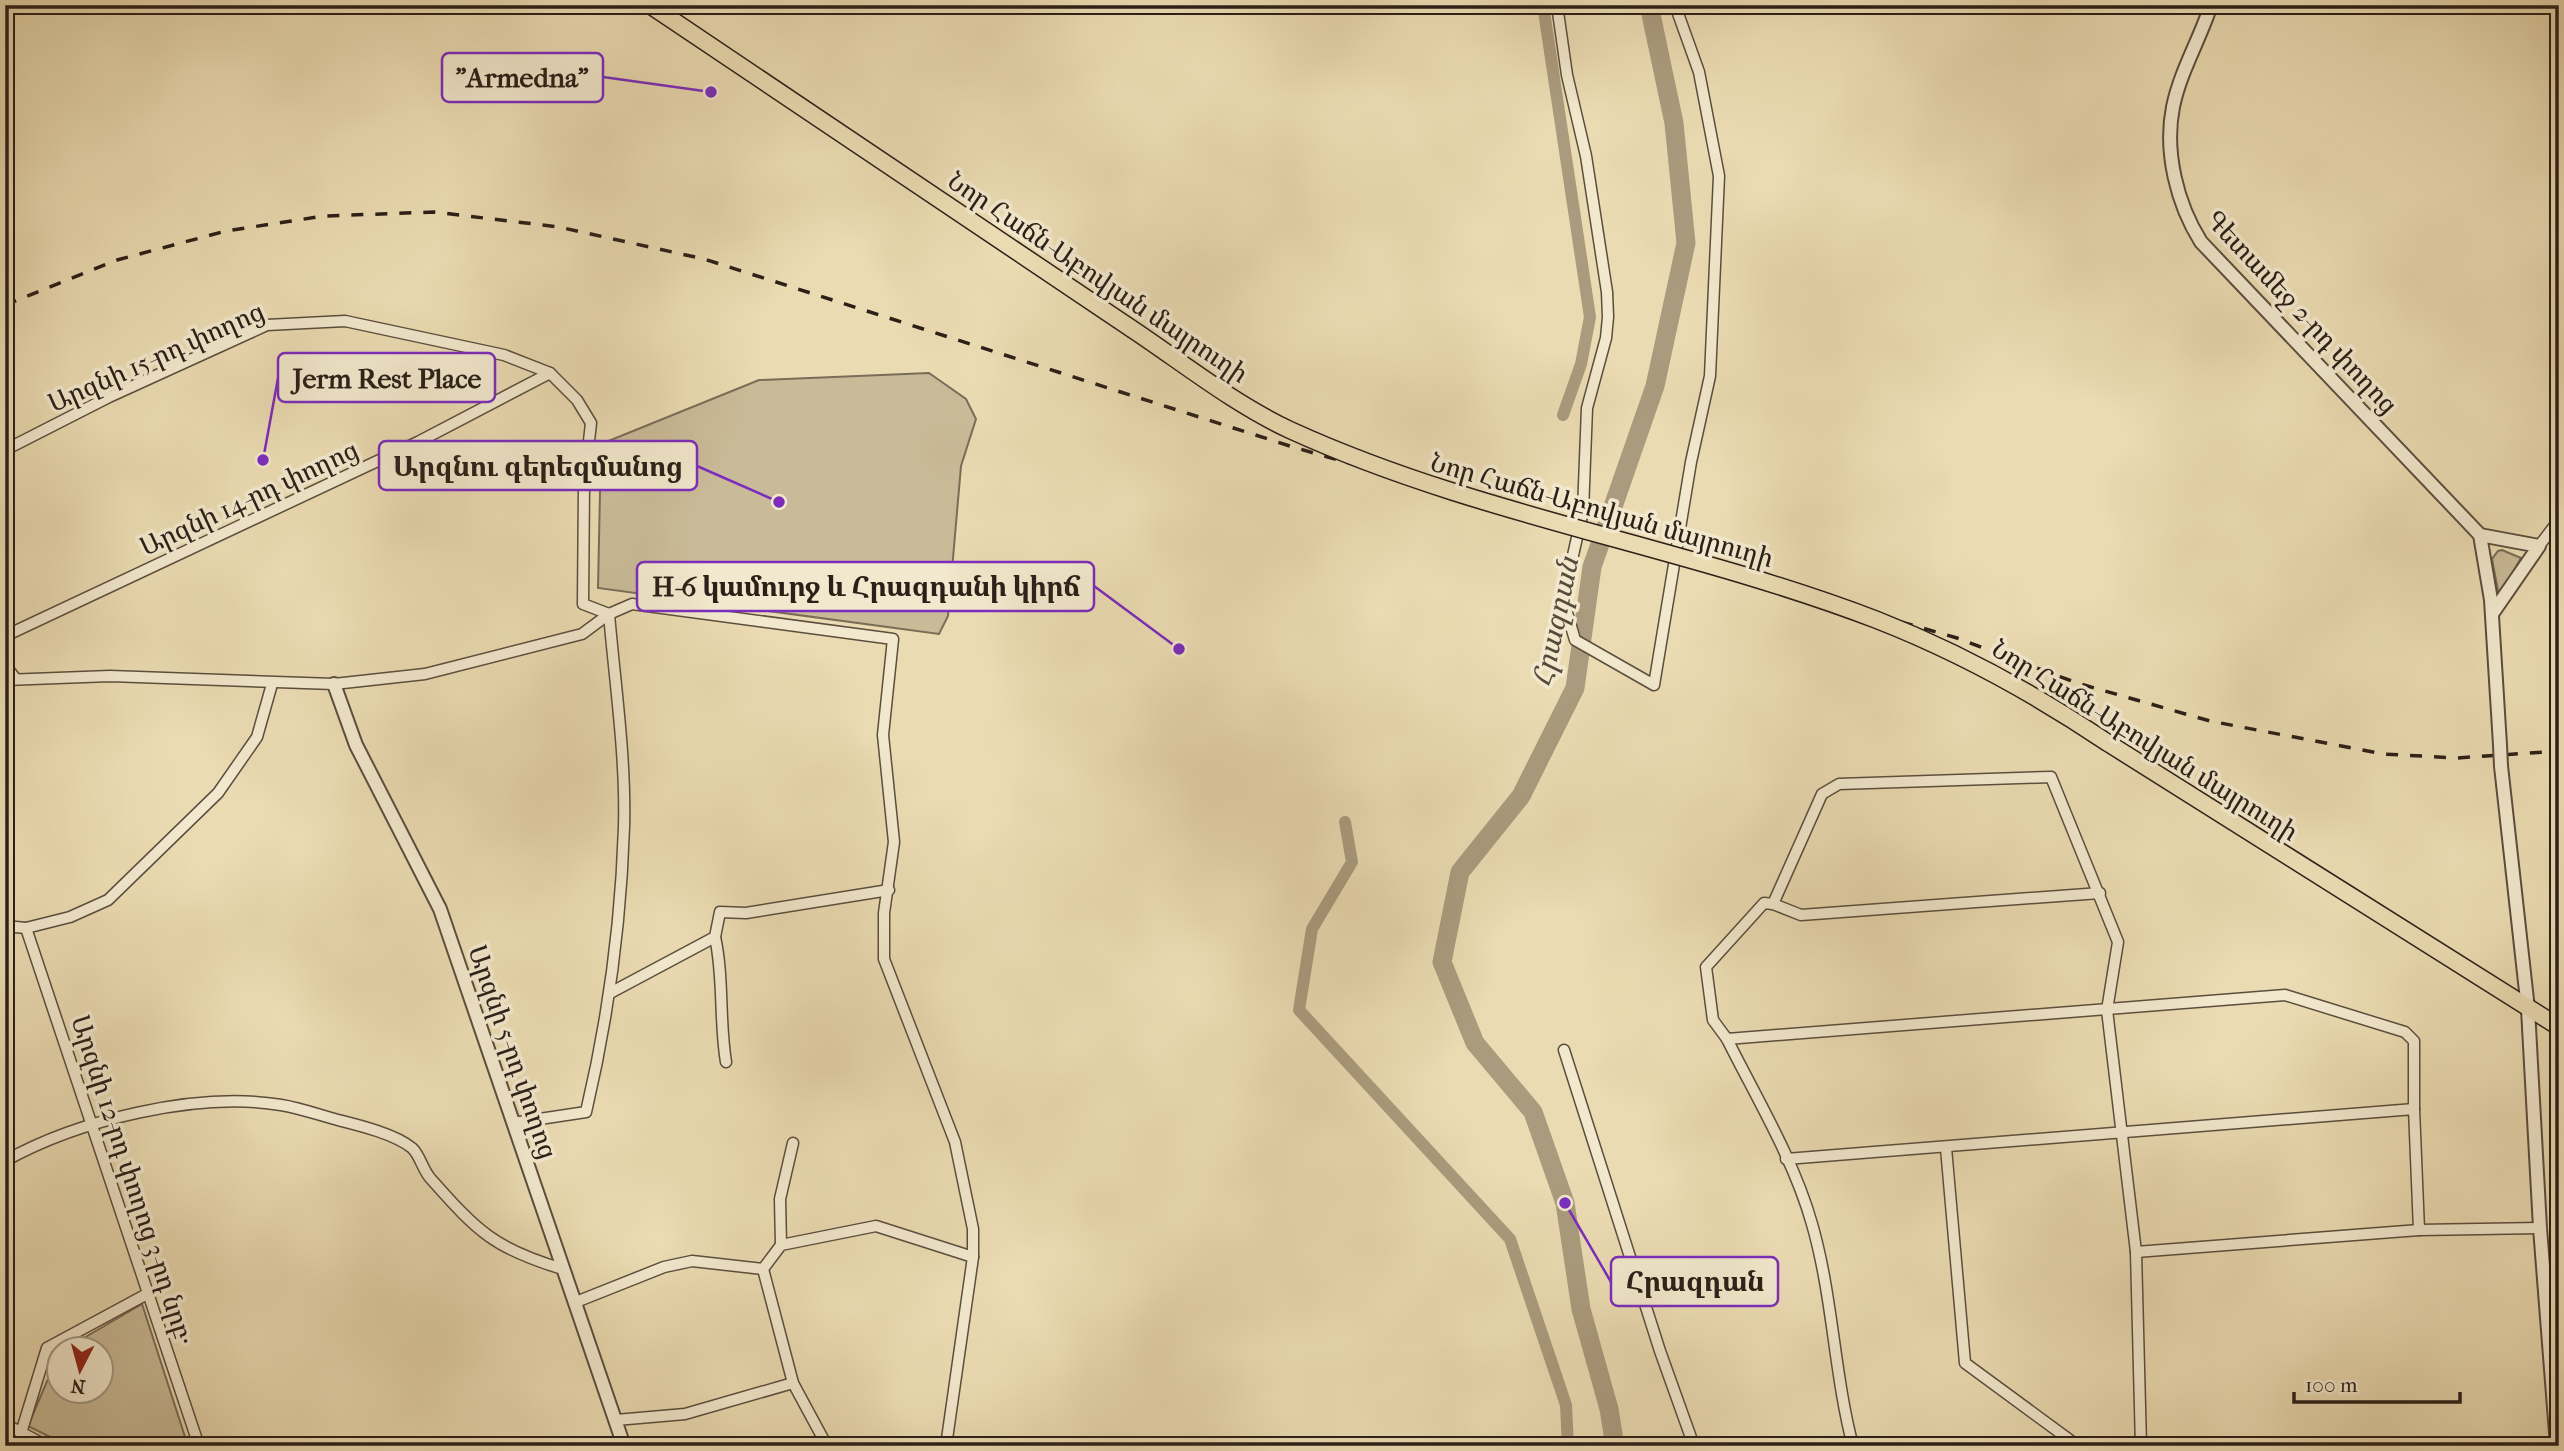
<svg xmlns="http://www.w3.org/2000/svg" width="2564" height="1451" viewBox="0 0 2564 1451" font-family="'IM FELL French Canon','Noto Serif Armenian',serif">
  <style>
    .green { fill: #cabb98; stroke: #7a6d58; stroke-width: 2 }
    .lines { fill: none; stroke-linecap: round; stroke-linejoin: round }
    .canal { stroke: #aa9b7e; stroke-width: 12 }
    .river { stroke: #aa9b7e; stroke-width: 19 }
    .minor-casing { stroke: #5b4e3e; stroke-width: 13 }
    .tertiary-casing { stroke: #5b4e3e; stroke-width: 16 }
    .primary-casing { stroke: #2b1f18; stroke-width: 19 }
    .minor { stroke: #f2e8cd; stroke-width: 10 }
    .tertiary { stroke: #f2e8cd; stroke-width: 12 }
    .primary { stroke: #ebdbb2; stroke-width: 16 }
    .rail { stroke: #2b1f18; stroke-width: 3.5; stroke-dasharray: 12 12; stroke-linecap: butt }
    .tertiary-bridge-casing { stroke: #5b4e3e; stroke-width: 16; stroke-linecap: butt }
    .primary-bridge-casing { stroke: #2b1f18; stroke-width: 19; stroke-linecap: butt }
    .tertiary-bridge { stroke: #f2e8cd; stroke-width: 12 }
    .primary-bridge { stroke: #ebdbb2; stroke-width: 16 }
    .labels { text-anchor: middle; stroke-width: 7; stroke-linejoin: round; paint-order: stroke }
    .street-label { font-size: 26px; fill: #2b1f18; stroke: #f2e8cd }
    .water-label { font-size: 28px; font-style: italic; fill: #574a3c; stroke: #f2e8cd }
    .leader { fill: none; stroke: #7b2cbf; stroke-width: 2.5 }
    .callout-dot { fill: #7b2cbf; stroke: #f2e8cd; stroke-width: 2.5 }
    .callout { fill: #f2e8cd; stroke: #7b2cbf; stroke-width: 2.5 }
    .callout-label { font-size: 28px; text-anchor: middle; font-weight: bold; fill: #2b1f18 }
  </style>
  <rect width="100%" height="100%" fill="#ebdbb2"/>
  <filter id="stains"><feTurbulence type="fractalNoise" baseFrequency=".00286" numOctaves="4"/><feColorMatrix values="0 0 0 0 .2 0 0 0 0 .09 0 0 0 0 .02 0 0 0 .5 -.17"/></filter>
  <radialGradient id="worn" r=".72"><stop offset=".6" stop-color="#630" stop-opacity="0"/><stop offset="1" stop-color="#630" stop-opacity=".3"/></radialGradient>
  <g class="green">
    <path d="M 929,373 L 966,399 L 976,419 L 961,466 L 948,616 L 939,634 L 598,588 L 601,444 L 759,380 Z"/>
    <path d="M 2502,550 L 2521,558 L 2499,596 L 2492,559 L 2498,551 Z"/>
    <path d="M 142,1304 L 188,1446 L 68,1446 L 28,1426 L 59,1353 L 60,1392 L 102,1392 L 102,1350 L 65,1349 Z"/>
  </g>
  <g class="lines">
    <g class="canal">
      <path d="M 1543,5 L 1590,317 L 1581,364 L 1563,415"/>
      <path d="M 1345,822 L 1352,862 L 1312,929 L 1299,1010 L 1510,1239 L 1566,1405 L 1568,1446"/>
    </g>
    <path class="river" d="M 1615,1446 L 1609,1409 L 1581,1309 L 1565,1203 L 1533,1112 L 1475,1043 L 1442,962 L 1460,872 L 1521,796 L 1575,688 L 1592,567 L 1655,386 L 1686,243 L 1674,123 L 1649,5"/>
    <g class="minor-casing">
      <g id="minor">
        <path d="M 1557,5 L 1567,75 L 1586,156 L 1607,292 L 1608,317 L 1606,338 L 1587,408 L 1583,511 L 1569,573 L 1561,592 L 1575,640 L 1654,685 L 1691,462 L 1710,376 L 1719,176 L 1699,72 L 1675,5"/>
        <path d="M 5,450 L 109,397 L 267,325 L 345,321 L 504,355 L 550,373 L 577,400 L 591,423 L 584,485 L 583,604 L 609,614"/>
        <path d="M 2539,546 L 2559,520"/>
        <path d="M 5,640 L 5,636 L 418,442 L 550,373"/>
        <path d="M 5,665 L 15,678"/>
        <path d="M 5,680 L 110,676 L 334,684 L 425,674 L 582,634 L 609,614 L 632,604 L 893,639 L 883,735 L 894,842 L 884,913 L 884,959 L 955,1142 L 973,1229 L 973,1257 L 946,1446"/>
        <path d="M 1773,904 L 1801,915 L 2100,893"/>
        <path d="M 5,926 L 26,928 L 70,917 L 108,900 L 218,793 L 257,737 L 272,684"/>
        <path d="M 26,928 L 199,1446"/>
        <path d="M 715,937 C 724,978 719,1020 726,1062"/>
        <path d="M 610,993 L 715,937 L 720,912 L 746,913 L 889,890"/>
        <path d="M 1727,1039 L 1713,1020 L 1706,967 L 1764,903 L 1773,904 L 1822,794 L 1839,784 L 2051,777 L 2118,942 L 2107,1010 L 2136,1252 L 2141,1446"/>
        <path d="M 1564,1050 L 1660,1351 L 1694,1446"/>
        <path d="M 513,1123 L 586,1112 C 608,1019 621,923 624,827 C 626,757 615,684 609,614"/>
        <path d="M 1946,1148 L 1965,1363 L 2078,1446"/>
        <path d="M 1786,1159 L 2414,1109 L 2419,1230 L 2540,1228"/>
        <path d="M 5,1161 C 78,1120 198,1091 281,1105 C 300,1108 319,1115 338,1120 C 358,1125 395,1134 412,1148 C 420,1155 423,1171 431,1179 C 478,1232 495,1249 563,1269"/>
        <path d="M 781,1245 L 780,1199 L 793,1143"/>
        <path d="M 2136,1252 L 2419,1230"/>
        <path d="M 576,1302 L 664,1267 L 692,1261 L 763,1269"/>
        <path d="M 616,1420 L 685,1414 L 793,1383"/>
        <path d="M 5,1424 L 47,1446"/>
        <path d="M 25,1446 L 21,1433 L 47,1348 L 147,1294"/>
        <path d="M 827,1446 L 793,1383 L 763,1269 L 781,1245 L 876,1226 L 973,1257"/>
        <path d="M 1853,1446 C 1834,1374 1833,1297 1812,1224 C 1794,1160 1757,1099 1727,1039 L 2285,995 L 2405,1032 L 2414,1041 L 2414,1109"/>
      </g>
    </g>
    <g class="tertiary-casing">
      <g id="tertiary">
        <path d="M 2211,5 C 2200,39 2180,72 2173,107 C 2164,152 2177,204 2201,242 L 2480,535 L 2491,600 L 2500,745"/>
        <path d="M 2480,535 L 2539,546 L 2492,614"/>
        <path d="M 334,684 L 356,745 L 440,909 L 624,1446"/>
        <path d="M 2501,766 L 2528,1009 L 2540,1228 L 2557,1446"/>
      </g>
    </g>
    <g class="primary-casing">
      <g id="primary">
        <path d="M 650,5 L 1132,329"/>
        <path d="M 2108,743 L 2559,1027"/>
      </g>
    </g>
    <use href="#minor" class="minor"/>
    <use href="#tertiary" class="tertiary"/>
    <use href="#primary" class="primary"/>
    <path class="rail" d="M 5,305 L 117,260 L 226,231 L 324,216 L 434,212 L 559,227 L 704,259 L 1293,447 L 1957,638 L 2077,683 L 2210,721 L 2383,754 L 2457,758 L 2559,751"/>
    <g class="tertiary-bridge-casing">
      <path id="tertiary-bridge" d="M 2500,745 L 2501,766"/>
    </g>
    <g class="primary-bridge-casing">
      <path id="primary-bridge" d="M 1132,329 C 1183,363 1234,404 1290,430 C 1478,516 1684,546 1877,620 C 1959,652 2035,694 2108,743"/>
    </g>
    <use href="#tertiary-bridge" class="tertiary-bridge"/>
    <use href="#primary-bridge" class="primary-bridge"/>
  </g>
  <g class="labels">
    <g class="street-label">
      <text transform="translate(1098 277) rotate(34)" y="9">Նոր Հաճն-Աբովյան մայրուղի</text>
      <text transform="translate(2302 312) rotate(47)" y="9">Գետամեջ 2-րդ փողոց</text>
      <text transform="translate(156 357) rotate(-24)" y="9">Արզնի 15-րդ փողոց</text>
      <text transform="translate(249 498) rotate(-25)" y="9">Արզնի 14-րդ փողոց</text>
      <text transform="translate(1602 510) rotate(16)" y="9">Նոր Հաճն-Աբովյան մայրուղի</text>
      <text transform="translate(2145 740) rotate(32)" y="9">Նոր Հաճն-Աբովյան մայրուղի</text>
      <text transform="translate(513 1052) rotate(71)" y="9">Արզնի 5-րդ փողոց</text>
      <text transform="translate(133 1180) rotate(72)" y="9">Արզնի 12-րդ փողոց 3-րդ նրբ․</text>
    </g>
    <g class="water-label">
      <text transform="translate(1555 622) rotate(-78)" y="10">Հրազդան</text>
    </g>
  </g>
  <path class="leader" d="M711 92L603 77M263 460L278 378M779 502L697 466M1179 649L1094 586M1565 1203L1611 1282"/>
  <g class="callout-dot">
    <circle cx="711" cy="92" r="7"/>
    <circle cx="263" cy="460" r="7"/>
    <circle cx="779" cy="502" r="7"/>
    <circle cx="1179" cy="649" r="7"/>
    <circle cx="1565" cy="1203" r="7"/>
  </g>
  <g class="callout">
    <rect x="442" y="53" width="161" height="49" rx="7"/>
    <rect x="278" y="353" width="217" height="49" rx="7"/>
    <rect x="379" y="441" width="318" height="49" rx="7"/>
    <rect x="637" y="562" width="457" height="49" rx="7"/>
    <rect x="1611" y="1257" width="167" height="49" rx="7"/>
  </g>
  <g class="callout-label">
    <text x="522" y="87">"Armedna"</text>
    <text x="387" y="388">Jerm Rest Place</text>
    <text x="538" y="476">Արզնու գերեզմանոց</text>
    <text x="866" y="596">H-6 կամուրջ և Հրազդանի կիրճ</text>
    <text x="1695" y="1291">Հրազդան</text>
  </g>
  <rect width="2564" height="1451" fill="none" stroke="#ebdbb2" stroke-width="28"/>
  <rect x="7" y="7" width="2550" height="1437" fill="none" stroke="#2b1f18" stroke-width="3.5"/>
  <rect x="14" y="14" width="2536" height="1423" fill="none" stroke="#2b1f18" stroke-width="2"/>
  <g transform="translate(80 1370) rotate(186)"><circle r="33" fill="#f2e8cd" stroke="#a29885" stroke-width="2"/>
  <path d="M0-5L12 26L0 18L-12 26Z" fill="#8f2418"/>
  <text y="-10" font-size="19" font-weight="bold" text-anchor="middle" fill="#2b1f18">N</text>
  </g>
  <path d="M2294 1392v10h166v-10" fill="none" stroke="#2b1f18" stroke-width="3.5"/>
  <text x="2305" y="1392" font-size="21" fill="#2b1f18" stroke="#f2e8cd" stroke-width="5" paint-order="stroke">100 m</text>
  <rect width="100%" height="100%" filter="url(#stains)"/>
  <rect width="100%" height="100%" fill="url(#worn)"/>
</svg>
